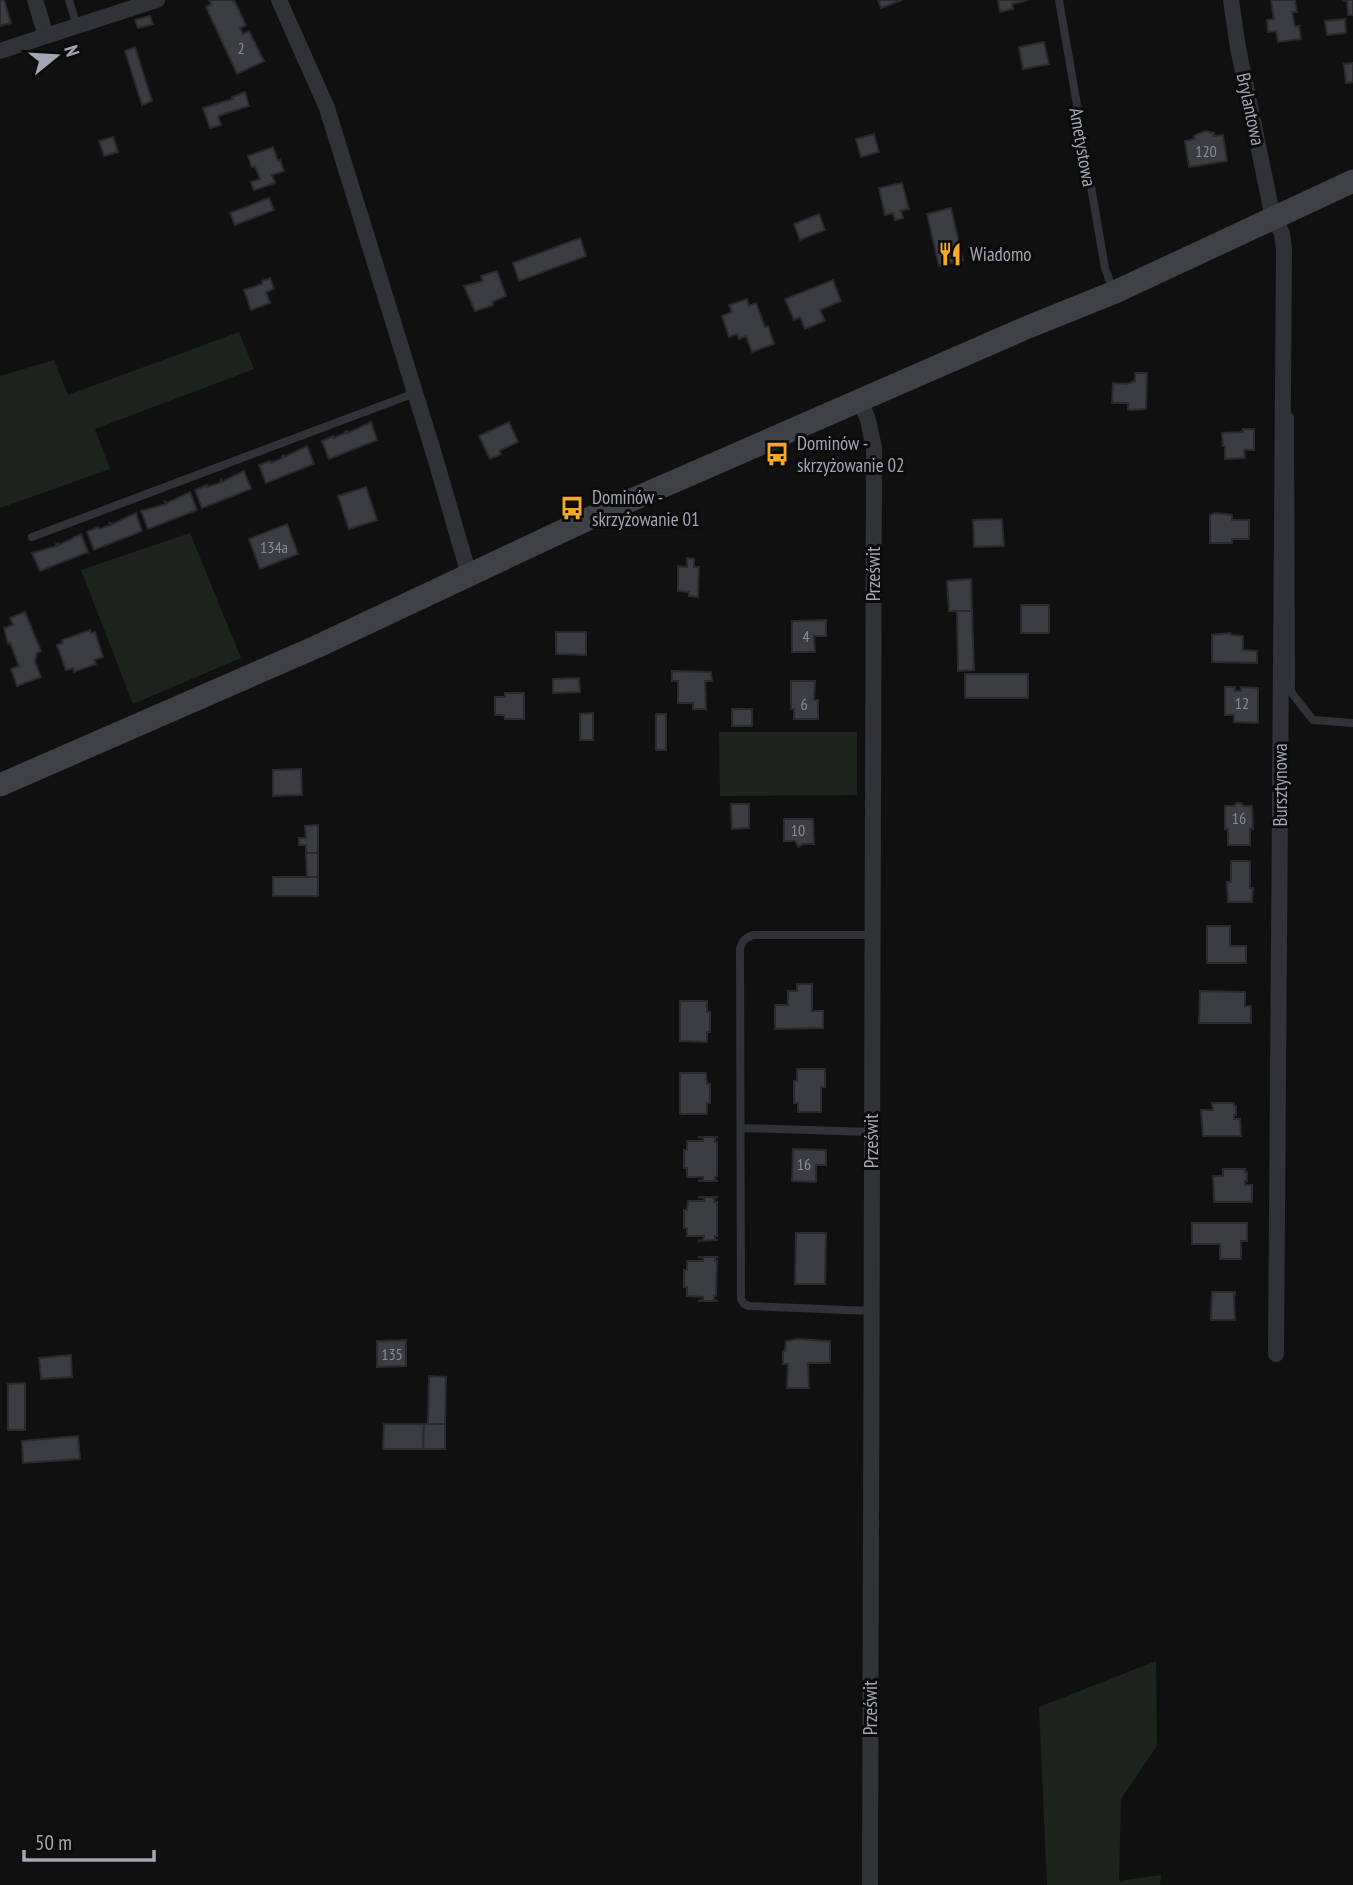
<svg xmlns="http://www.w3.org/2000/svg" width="1353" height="1885" viewBox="0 0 1353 1885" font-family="'PT Sans Narrow',sans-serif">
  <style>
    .green { fill: #1c241d }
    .building { fill: #3c3d42; stroke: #2a2a2e; stroke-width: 2 }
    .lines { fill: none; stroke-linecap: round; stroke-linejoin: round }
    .lane { stroke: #313237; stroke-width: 8 }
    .street { stroke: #313237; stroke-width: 16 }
    .secondary { stroke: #3f4147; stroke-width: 23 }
    .labels { text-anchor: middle; stroke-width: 6; stroke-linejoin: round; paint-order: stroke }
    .number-label { font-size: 16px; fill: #888c97 }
    .street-label { font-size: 19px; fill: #a1a7b3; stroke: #0b0b0c }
    .poi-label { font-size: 19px; fill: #a1a7b3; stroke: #0b0b0c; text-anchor: start }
  </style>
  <rect width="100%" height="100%" fill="#101011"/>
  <g class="green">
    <path d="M 239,332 L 254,369 L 95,429 L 110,469 L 0,508 L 0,376 L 54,360 L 68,395 Z"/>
    <path d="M 190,533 L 241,658 L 133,704 L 81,570 Z"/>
    <path d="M 719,732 L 857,732 L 857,795 L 720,796 Z"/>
    <path d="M 1156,1661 L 1157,1746 L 1121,1799 L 1119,1881 L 1161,1875 L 1160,1885 L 1047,1885 L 1039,1707 Z"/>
  </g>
  <g class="building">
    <path d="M 0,0 L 4,0 L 11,23 L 0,26 Z"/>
    <path d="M 209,0 L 234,0 L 246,25 L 240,28 L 243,34 L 249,31 L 264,61 L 237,74 L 206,7 L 211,4 Z"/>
    <path d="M 878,0 L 902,0 L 881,8 Z"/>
    <path d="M 998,0 L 1028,0 L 1012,4 L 1013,9 L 1000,12 Z"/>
    <path d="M 1271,0 L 1295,0 L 1297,12 L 1292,12 L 1295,27 L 1299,26 L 1301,39 L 1278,42 L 1276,31 L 1268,32 L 1267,20 L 1274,19 Z"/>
    <path d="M 1343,0 L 1353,0 L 1353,15 L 1348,15 L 1347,1 Z"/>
    <path d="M 150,16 L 153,24 L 138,28 L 135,20 Z"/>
    <path d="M 1345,19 L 1346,33 L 1327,35 L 1325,21 Z"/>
    <path d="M 1044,42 L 1049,64 L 1023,69 L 1019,47 Z"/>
    <path d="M 135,47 L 152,101 L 142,105 L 125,51 Z"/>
    <path d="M 1353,63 L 1353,82 L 1346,83 L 1344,64 Z"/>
    <path d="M 245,92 L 249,106 L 218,116 L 221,125 L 210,128 L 203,108 L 233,99 L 232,97 Z"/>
    <path d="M 1206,131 L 1214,133 L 1214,136 L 1223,135 L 1227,161 L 1189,167 L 1185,141 L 1195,139 L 1194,136 L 1198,134 Z"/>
    <path d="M 874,134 L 879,152 L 861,157 L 856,139 Z"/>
    <path d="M 113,137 L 118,152 L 104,156 L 99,141 Z"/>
    <path d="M 273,147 L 278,161 L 280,160 L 284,171 L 272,175 L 275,183 L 254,190 L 251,182 L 260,179 L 255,166 L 252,167 L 248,156 Z"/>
    <path d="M 902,183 L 909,209 L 901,211 L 903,218 L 895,220 L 893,213 L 885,215 L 879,188 Z"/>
    <path d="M 269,198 L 274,210 L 235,225 L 230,213 Z"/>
    <path d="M 951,208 L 963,260 L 939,266 L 927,214 Z"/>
    <path d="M 819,214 L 825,230 L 800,240 L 794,224 Z"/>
    <path d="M 580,238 L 586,256 L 519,281 L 513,263 Z"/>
    <path d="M 497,271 L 506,296 L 492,302 L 493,305 L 475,311 L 464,286 L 483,281 L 481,276 Z"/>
    <path d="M 270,278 L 274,289 L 266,292 L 270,303 L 251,310 L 244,290 L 262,284 L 262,281 Z"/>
    <path d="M 833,280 L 841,301 L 820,310 L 825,321 L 805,329 L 800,317 L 794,320 L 785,299 Z"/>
    <path d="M 747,299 L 749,306 L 756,303 L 765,327 L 768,326 L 774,344 L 752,352 L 746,336 L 739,339 L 737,334 L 729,337 L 722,316 L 732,312 L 729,305 Z"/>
    <path d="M 1135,373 L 1147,373 L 1146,409 L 1128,410 L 1128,403 L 1112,403 L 1113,383 L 1127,384 L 1135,381 Z"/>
    <path d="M 371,422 L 377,440 L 329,459 L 322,441 L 333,436 L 334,438 L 346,433 L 345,432 L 347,431 L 348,433 Z"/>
    <path d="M 509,422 L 518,442 L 499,451 L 501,454 L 490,459 L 479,436 Z"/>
    <path d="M 1243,429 L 1254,429 L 1254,450 L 1244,450 L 1245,458 L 1225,459 L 1225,446 L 1223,446 L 1222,433 L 1243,432 Z"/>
    <path d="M 307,446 L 314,464 L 266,483 L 259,465 L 270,461 L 271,463 L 283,458 L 282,456 L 284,455 L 285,457 Z"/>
    <path d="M 244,471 L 251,489 L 202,508 L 195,490 L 207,485 L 207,487 L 220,483 L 221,480 L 222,482 Z"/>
    <path d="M 366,487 L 377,520 L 349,529 L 338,496 Z"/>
    <path d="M 190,492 L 197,510 L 148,529 L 141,511 L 166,504 L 165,502 L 167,503 Z"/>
    <path d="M 136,513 L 142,531 L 94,550 L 87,532 L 98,527 L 99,529 L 111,525 L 110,523 L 113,524 Z"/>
    <path d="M 1215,513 L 1232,515 L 1232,520 L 1249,520 L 1249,539 L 1232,539 L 1232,543 L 1210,543 L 1210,515 Z"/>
    <path d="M 1002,519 L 1004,546 L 974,547 L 973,520 Z"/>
    <path d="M 287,524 L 298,554 L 260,569 L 249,539 Z"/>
    <path d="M 81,534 L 88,552 L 40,571 L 32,553 L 57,546 L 56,544 L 58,543 L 59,545 Z"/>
    <path d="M 687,558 L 694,559 L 694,567 L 699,567 L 698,597 L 689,596 L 689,592 L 678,591 L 678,566 L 687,567 Z"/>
    <path d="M 971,579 L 972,611 L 949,611 L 947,581 Z"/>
    <rect x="1021" y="605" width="28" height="28"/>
    <path d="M 957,611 L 972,611 L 974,670 L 958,671 Z"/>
    <path d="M 25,612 L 41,651 L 37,653 L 35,661 L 41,677 L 17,686 L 11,669 L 19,666 L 10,643 L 8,644 L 4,628 L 13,625 L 10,618 Z"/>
    <path d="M 826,620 L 826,636 L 814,636 L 815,652 L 792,652 L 792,621 Z"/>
    <path d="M 90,630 L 91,633 L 95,632 L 103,657 L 94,660 L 96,664 L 74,672 L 73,668 L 66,670 L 57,645 L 63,643 L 62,640 Z"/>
    <path d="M 556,632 L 586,632 L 586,655 L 556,654 Z"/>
    <path d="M 1230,633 L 1232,635 L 1243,636 L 1243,650 L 1257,651 L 1257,663 L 1212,662 L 1212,635 Z"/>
    <path d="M 672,671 L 711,672 L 712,681 L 705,681 L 706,709 L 693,709 L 693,703 L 678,703 L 678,681 L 672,681 Z"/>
    <rect x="965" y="674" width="63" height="24"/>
    <path d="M 579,678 L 580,692 L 553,693 L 553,679 Z"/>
    <path d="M 791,681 L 815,681 L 814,700 L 818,700 L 818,719 L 794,719 L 794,709 L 791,709 Z"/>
    <path d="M 1225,687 L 1235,687 L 1235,691 L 1241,691 L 1241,687 L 1258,688 L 1258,723 L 1234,722 L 1234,715 L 1225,715 Z"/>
    <path d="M 505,693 L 524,693 L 524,719 L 505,719 L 504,715 L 495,715 L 495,697 L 505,697 Z"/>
    <rect x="732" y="709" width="20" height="17"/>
    <path d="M 593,713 L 593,740 L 580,740 L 580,714 Z"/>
    <rect x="656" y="714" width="10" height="36"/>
    <path d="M 301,769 L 302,795 L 273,796 L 273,770 Z"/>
    <path d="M 1237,803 L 1241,803 L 1244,806 L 1252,806 L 1253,829 L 1250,829 L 1250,845 L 1228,845 L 1228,829 L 1225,829 L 1225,806 L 1234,806 Z"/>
    <path d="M 731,804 L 749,804 L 749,828 L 732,829 Z"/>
    <path d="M 784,819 L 813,819 L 814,844 L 803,844 L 798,847 L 795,841 L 784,841 Z"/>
    <path d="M 318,825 L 318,853 L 306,853 L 306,845 L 299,845 L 299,838 L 306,838 L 305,826 Z"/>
    <path d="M 306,853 L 318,853 L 318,877 L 307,877 Z"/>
    <path d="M 1231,861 L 1250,861 L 1250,888 L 1253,888 L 1252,902 L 1228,902 L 1227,882 L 1231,882 Z"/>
    <rect x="273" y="877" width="45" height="19"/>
    <path d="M 1207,926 L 1230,926 L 1230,946 L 1246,946 L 1246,963 L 1207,963 Z"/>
    <path d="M 797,984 L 812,984 L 812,1011 L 823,1011 L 823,1028 L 775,1029 L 775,1005 L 788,1005 L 788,991 L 797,991 Z"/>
    <path d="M 1200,991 L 1245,992 L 1245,1006 L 1251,1006 L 1251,1023 L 1199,1023 Z"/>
    <path d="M 680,1001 L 707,1001 L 707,1012 L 710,1012 L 710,1032 L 707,1032 L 707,1042 L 680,1041 Z"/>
    <path d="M 797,1069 L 825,1069 L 825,1087 L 821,1087 L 821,1112 L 798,1112 L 798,1103 L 794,1103 L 794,1081 L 797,1081 Z"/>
    <path d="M 680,1073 L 706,1073 L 707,1084 L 710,1084 L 710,1103 L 707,1103 L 707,1114 L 680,1114 Z"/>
    <path d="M 1212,1103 L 1234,1103 L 1234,1106 L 1236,1106 L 1236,1115 L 1234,1115 L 1234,1119 L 1240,1119 L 1241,1136 L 1203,1136 L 1201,1110 L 1213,1110 Z"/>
    <path d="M 698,1137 L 718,1137 L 715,1138 L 715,1142 L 717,1142 L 717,1176 L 715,1177 L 715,1180 L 718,1181 L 698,1181 L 703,1180 L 703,1177 L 687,1177 L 687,1168 L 684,1168 L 684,1150 L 687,1150 L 687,1141 L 703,1141 L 703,1138 Z"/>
    <path d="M 793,1149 L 826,1150 L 826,1165 L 816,1165 L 816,1182 L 792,1181 Z"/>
    <path d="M 1223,1169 L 1245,1169 L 1245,1172 L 1247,1172 L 1247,1181 L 1245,1181 L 1245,1185 L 1252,1185 L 1252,1202 L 1214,1202 L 1213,1176 L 1223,1176 Z"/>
    <path d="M 698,1197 L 718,1197 L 715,1198 L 714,1202 L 717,1202 L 717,1236 L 715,1236 L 715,1240 L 718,1240 L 698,1241 L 703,1240 L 704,1236 L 687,1236 L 687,1228 L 684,1228 L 684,1210 L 687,1210 L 688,1201 L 704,1201 L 704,1198 Z"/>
    <path d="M 1192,1223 L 1247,1223 L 1247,1241 L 1241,1241 L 1241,1259 L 1220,1259 L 1220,1244 L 1192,1244 Z"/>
    <path d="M 796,1233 L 826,1233 L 825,1284 L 795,1284 Z"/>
    <path d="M 698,1257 L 718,1257 L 715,1258 L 715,1261 L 717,1261 L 716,1296 L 714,1296 L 714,1300 L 718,1301 L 698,1301 L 703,1300 L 703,1297 L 687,1296 L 687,1287 L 684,1287 L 684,1270 L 687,1270 L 687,1261 L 703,1261 L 703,1258 Z"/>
    <path d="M 1212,1292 L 1235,1292 L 1235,1295 L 1234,1295 L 1235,1320 L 1211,1320 Z"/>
    <path d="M 797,1339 L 830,1341 L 830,1363 L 808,1363 L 809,1388 L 787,1388 L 788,1364 L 783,1364 L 783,1351 L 785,1351 L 786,1341 Z"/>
    <path d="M 406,1340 L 406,1366 L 377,1367 L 377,1341 Z"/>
    <path d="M 71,1355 L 72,1377 L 41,1379 L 39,1358 Z"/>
    <path d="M 429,1376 L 446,1377 L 445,1424 L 428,1424 Z"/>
    <path d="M 25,1383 L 25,1430 L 8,1430 L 8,1384 Z"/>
    <path d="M 384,1424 L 424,1424 L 423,1449 L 383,1449 Z"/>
    <path d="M 424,1424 L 445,1424 L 445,1449 L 423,1449 Z"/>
    <path d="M 78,1436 L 80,1459 L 23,1463 L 22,1441 Z"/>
  </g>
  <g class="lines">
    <g class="lane">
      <path d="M 69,0 L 77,26"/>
      <path d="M 1059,0 L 1105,268 L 1113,290"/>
      <path d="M 1290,417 L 1291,692 L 1313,720 L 1353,723"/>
      <path d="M 32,537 L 415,393"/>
      <path d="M 742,1128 L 871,1132"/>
      <path d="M 871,1311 L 749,1306 L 744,1304 L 741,1299 L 740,949 C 742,941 745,938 753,935 L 871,935"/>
    </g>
    <g class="street">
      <path d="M 35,0 L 46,36"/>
      <path d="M 279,0 L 327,108 L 434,454 L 469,575"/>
      <path d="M 1231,0 L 1238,48 L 1273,218 L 1282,233 L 1284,250 L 1276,1354"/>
      <path d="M 0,51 L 157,0"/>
      <path d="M 860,400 L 868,420 L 874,448 L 870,1885"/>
    </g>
    <path class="secondary" d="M 0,785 L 316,647 L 588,519 L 1028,327 L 1115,292 L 1353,181"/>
  </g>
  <defs>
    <g id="restaurant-bare" transform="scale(1.89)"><path d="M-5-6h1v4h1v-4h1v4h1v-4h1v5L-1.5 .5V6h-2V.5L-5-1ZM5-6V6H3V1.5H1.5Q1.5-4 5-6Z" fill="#f8ab22" stroke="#0b0b0c" stroke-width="2.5" paint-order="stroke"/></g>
    <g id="bus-bare" transform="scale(1.89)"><path d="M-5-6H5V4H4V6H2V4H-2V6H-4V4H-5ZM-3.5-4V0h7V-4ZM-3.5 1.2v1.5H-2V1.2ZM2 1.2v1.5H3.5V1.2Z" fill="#f8ab22" stroke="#0b0b0c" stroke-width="2.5" paint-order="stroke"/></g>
  </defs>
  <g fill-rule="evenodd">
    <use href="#restaurant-bare" x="950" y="254"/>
    <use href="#bus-bare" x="777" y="454"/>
    <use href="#bus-bare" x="572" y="508"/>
  </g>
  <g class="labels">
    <g class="number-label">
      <text x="241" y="54">2</text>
      <text x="1206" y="157">120</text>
      <text x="274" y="553">134a</text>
      <text x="806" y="642">4</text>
      <text x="1242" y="709">12</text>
      <text x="804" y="710">6</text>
      <text x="1239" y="824">16</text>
      <text x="798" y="836">10</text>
      <text x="804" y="1170">16</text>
      <text x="392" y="1360">135</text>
    </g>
    <g class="street-label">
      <text transform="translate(1251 109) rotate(78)" y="7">Brylantowa</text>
      <text transform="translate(1083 147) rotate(80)" y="7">Ametystowa</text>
      <text transform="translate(873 574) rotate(-90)" y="7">Prześwit</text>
      <text transform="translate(1280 785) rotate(-90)" y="7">Bursztynowa</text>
      <text transform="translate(871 1141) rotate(-90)" y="7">Prześwit</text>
      <text transform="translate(870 1708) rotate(-90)" y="7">Prześwit</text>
    </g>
    <g class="poi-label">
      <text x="970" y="261">Wiadomo</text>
      <text x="797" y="450">Dominów -<tspan x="797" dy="22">skrzyżowanie 02</tspan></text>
      <text x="592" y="504">Dominów -<tspan x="592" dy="22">skrzyżowanie 01</tspan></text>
    </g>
  </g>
  <g transform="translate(56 56) rotate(72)" stroke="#0b0b0c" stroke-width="5" paint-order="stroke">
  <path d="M0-5L12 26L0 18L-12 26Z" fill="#a1a7b3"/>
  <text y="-10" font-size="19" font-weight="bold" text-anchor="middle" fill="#a1a7b3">N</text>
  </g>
  <path d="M24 1850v10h130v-10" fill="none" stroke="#a1a7b3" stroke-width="3.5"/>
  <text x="35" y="1850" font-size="21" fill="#a1a7b3" stroke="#0b0b0c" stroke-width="5" paint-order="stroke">50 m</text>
</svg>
